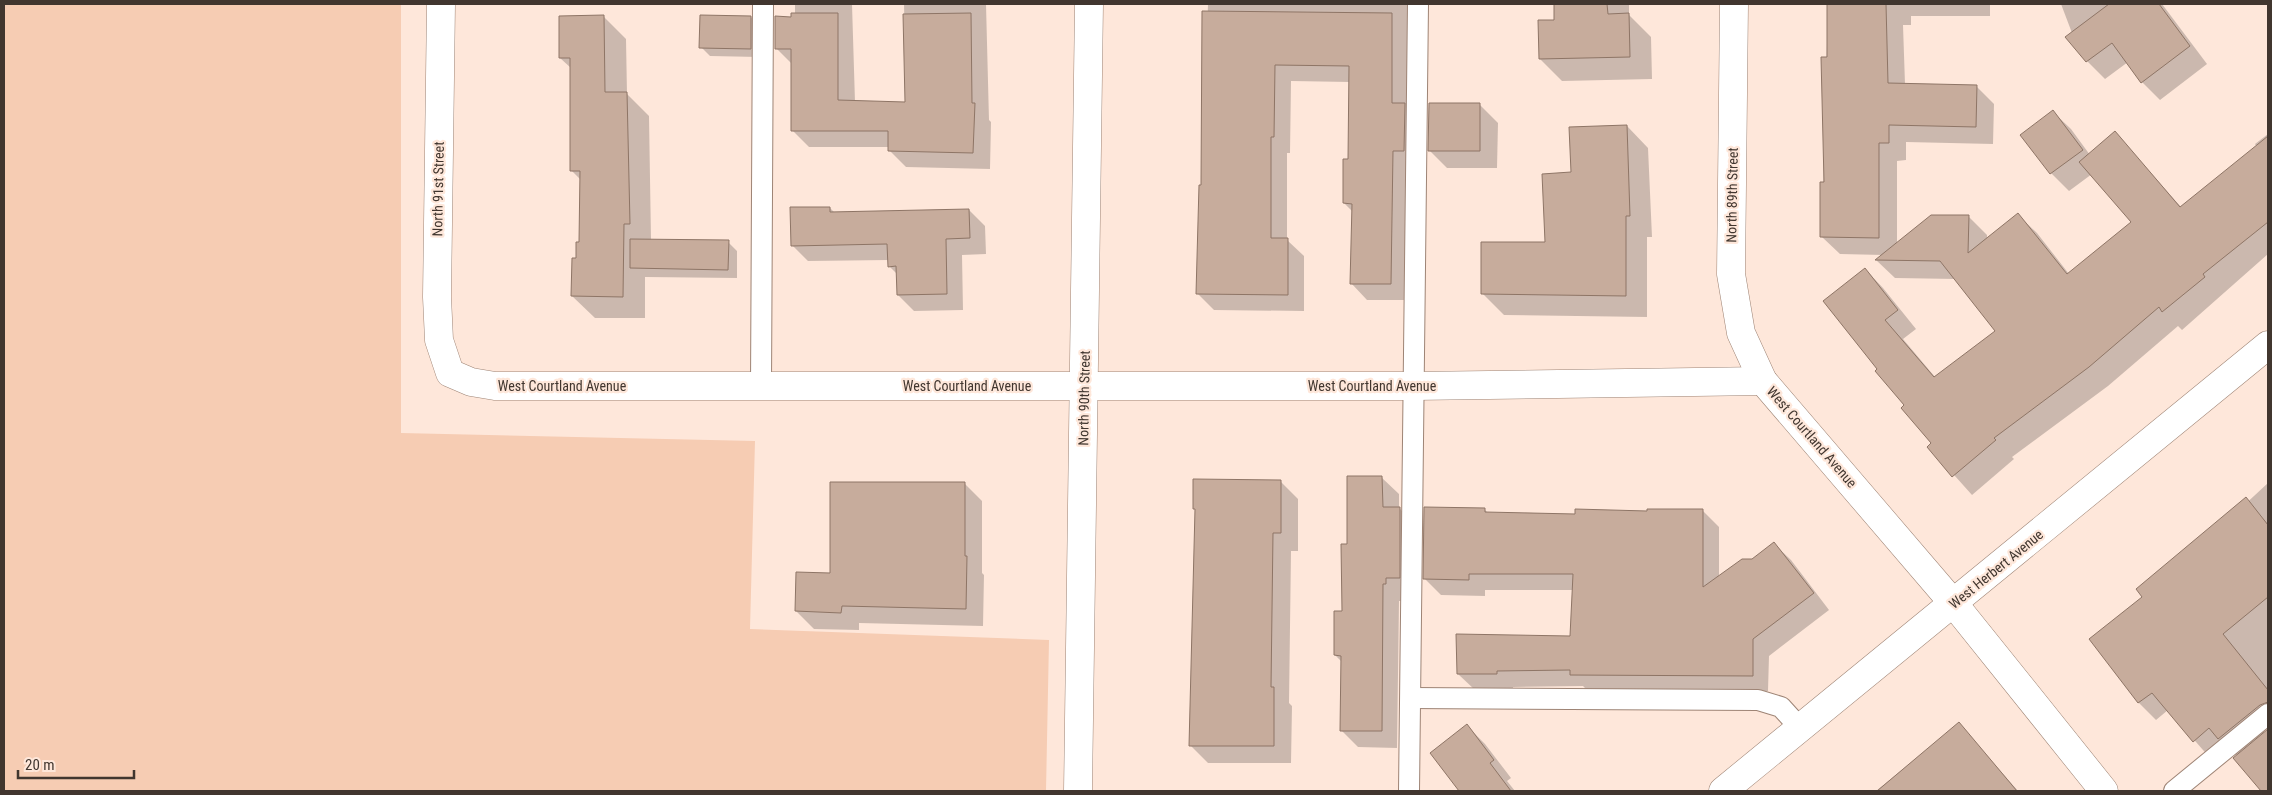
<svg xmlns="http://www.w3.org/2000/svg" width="2272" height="795" viewBox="0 0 2272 795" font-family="'Roboto Condensed',sans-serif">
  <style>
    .green { fill: #f6ccb3 }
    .shadow { fill: #0003 }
    .building { fill: #c7ac9c; stroke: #8e7566 }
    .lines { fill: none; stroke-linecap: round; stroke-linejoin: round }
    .lane-casing { stroke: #9e8475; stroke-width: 22 }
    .street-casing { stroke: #9e8475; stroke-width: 29 }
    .lane { stroke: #fff; stroke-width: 20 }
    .street { stroke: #fff; stroke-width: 28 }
    .labels { text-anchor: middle; stroke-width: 4.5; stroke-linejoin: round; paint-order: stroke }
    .street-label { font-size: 14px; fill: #41362f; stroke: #fee7da }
  </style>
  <rect width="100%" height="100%" fill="#fee7da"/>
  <path class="green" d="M 4,4 L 401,4 L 401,433 L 755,441 L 750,629 L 1049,640 L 1046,791 L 4,791 Z"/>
  <g class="shadow">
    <path d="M 795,4 L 852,4 L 855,102 L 906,103 L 904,4 L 986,4 L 989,120 L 991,122 L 990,169 L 906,167 L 889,150 L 889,147 L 809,147 L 792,130 L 792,64 L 776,48 L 795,14 Z"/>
    <path d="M 1208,4 L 1407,4 L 1407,300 L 1367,300 L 1351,283 L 1353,212 L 1344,203 L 1349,161 L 1350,82 L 1291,81 L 1290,153 L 1287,153 L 1287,240 L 1304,256 L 1304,311 L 1214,310 L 1198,294 Z"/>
    <path d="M 1555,4 L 1629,4 L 1629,15 L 1651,37 L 1652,79 L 1562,81 L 1540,59 L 1556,21 Z"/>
    <path d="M 1828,4 L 1990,4 L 1990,16 L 1911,16 L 1911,25 L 1903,25 L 1905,84 L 1976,86 L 1994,104 L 1993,144 L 1906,142 L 1906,160 L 1897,161 L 1897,244 L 1968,216 L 1987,235 L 1987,240 L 2018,215 L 2037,233 L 2069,274 L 2133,222 L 2092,174 L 2069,191 L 2051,173 L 2022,135 L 2053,112 L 2071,129 L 2090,155 L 2115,133 L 2181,207 L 2257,147 L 2255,144 L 2268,134 L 2268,254 L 2182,330 L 2178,326 L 2108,386 L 2012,457 L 2014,459 L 1972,495 L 1929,447 L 1933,443 L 1879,369 L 1865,269 L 1883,288 L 1916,329 L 1903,339 L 1935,377 L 1997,331 L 1956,279 L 1895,278 L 1876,260 L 1883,255 L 1840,254 L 1822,237 Z"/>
    <path d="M 2061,4 L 2162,4 L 2207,64 L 2160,100 L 2142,82 L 2128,62 L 2105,79 L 2087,61 L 2072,33 Z"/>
    <path d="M 604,17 L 626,39 L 627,94 L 649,116 L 651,240 L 728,242 L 737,251 L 737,278 L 645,277 L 645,318 L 595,318 L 572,296 L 580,244 L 581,180 L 571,170 L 571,68 L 560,58 Z"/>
    <path d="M 751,17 L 760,26 L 759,57 L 710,56 L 701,47 Z"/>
    <path d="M 1480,105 L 1498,123 L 1497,168 L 1447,168 L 1429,150 Z"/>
    <path d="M 1627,126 L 1648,148 L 1652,237 L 1647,237 L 1647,317 L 1504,315 L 1482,293 L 1546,243 L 1572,173 Z"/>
    <path d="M 830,208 L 835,213 L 969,210 L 985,226 L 986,254 L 962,255 L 963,310 L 914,311 L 898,295 L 897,274 L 889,266 L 889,260 L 808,261 L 792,245 Z"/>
    <path d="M 1381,477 L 1399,494 L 1399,508 L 1417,526 L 1403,601 L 1399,601 L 1397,748 L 1358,747 L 1341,730 L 1342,662 L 1335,655 L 1343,612 L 1348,545 Z"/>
    <path d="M 1280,481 L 1298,499 L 1298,551 L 1291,551 L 1289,703 L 1292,706 L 1291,763 L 1208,763 L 1190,745 Z"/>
    <path d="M 964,483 L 982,501 L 982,573 L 984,575 L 983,626 L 859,623 L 859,630 L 814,629 L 796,611 L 831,574 Z"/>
    <path d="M 2268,483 L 2268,710 L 2256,720 L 2268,739 L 2268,791 L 2263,791 L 2235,758 L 2237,756 L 2226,745 L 2210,758 L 2168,710 L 2156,720 L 2139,703 L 2091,639 L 2144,598 Z"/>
    <path d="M 1484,509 L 1488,513 L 1576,516 L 1703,511 L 1719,527 L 1719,577 L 1753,560 L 1774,544 L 1791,560 L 1829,610 L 1769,656 L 1768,691 L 1588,691 L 1583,686 L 1513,687 L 1513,689 L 1475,690 L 1458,674 L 1571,637 L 1574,590 L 1485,590 L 1485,596 L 1441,595 L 1425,579 Z"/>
    <path d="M 1959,724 L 2018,791 L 1876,791 Z"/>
    <path d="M 1467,726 L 1485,744 L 1511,778 L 1507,781 L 1515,791 L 1460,791 L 1432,753 Z"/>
  </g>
  <g class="building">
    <path d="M 1554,4 L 1607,4 L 1608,14 L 1629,13 L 1630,57 L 1539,59 L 1538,20 L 1554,20 Z"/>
    <path d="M 1827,4 L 1886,4 L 1888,83 L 1977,85 L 1976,127 L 1889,125 L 1889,143 L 1879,143 L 1879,238 L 1820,237 L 1820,182 L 1824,182 L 1821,57 L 1827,57 Z"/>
    <path d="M 2109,4 L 2159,4 L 2190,46 L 2141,83 L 2112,43 L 2086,62 L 2065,37 Z"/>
    <path d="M 1202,11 L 1392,13 L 1392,103 L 1405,103 L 1404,151 L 1393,151 L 1391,284 L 1350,284 L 1352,204 L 1343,203 L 1343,159 L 1348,159 L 1349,66 L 1275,65 L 1274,137 L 1271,137 L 1271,238 L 1288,238 L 1288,295 L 1196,294 L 1199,185 L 1201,185 Z"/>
    <path d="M 791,13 L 838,13 L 838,100 L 905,102 L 903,14 L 971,13 L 972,103 L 975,103 L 973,153 L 888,151 L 888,131 L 791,131 L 791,49 L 775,49 L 775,16 L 791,17 Z"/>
    <path d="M 604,15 L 605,92 L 627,92 L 630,224 L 624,224 L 623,297 L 571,296 L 572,258 L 576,258 L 576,242 L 579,242 L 580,171 L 570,171 L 570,58 L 559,58 L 559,16 Z"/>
    <path d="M 700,15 L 751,16 L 751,49 L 699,48 Z"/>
    <path d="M 1429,103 L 1480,103 L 1480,151 L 1428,151 Z"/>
    <path d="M 2053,110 L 2083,150 L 2050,174 L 2020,135 Z"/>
    <path d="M 1627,125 L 1630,216 L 1626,216 L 1626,296 L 1481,294 L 1481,242 L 1545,242 L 1542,174 L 1571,172 L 1569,127 Z"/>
    <path d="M 2115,131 L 2180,207 L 2268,136 L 2268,222 L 2203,274 L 2205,277 L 2162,312 L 2159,307 L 2089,367 L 1994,438 L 1996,440 L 1952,477 L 1927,447 L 1931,443 L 1901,408 L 1904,405 L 1875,371 L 1877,369 L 1823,301 L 1865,268 L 1898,310 L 1885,320 L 1934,377 L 1995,331 L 1940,261 L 1875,260 L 1931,215 L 1969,215 L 1968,253 L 2018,213 L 2067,274 L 2131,222 L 2079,162 Z"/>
    <path d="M 790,207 L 830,207 L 830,212 L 969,209 L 970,238 L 946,239 L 947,294 L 897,295 L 896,266 L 888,267 L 887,244 L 791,246 Z"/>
    <path d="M 630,239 L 729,240 L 728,270 L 630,268 Z"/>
    <path d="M 1347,476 L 1382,476 L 1383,507 L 1400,507 L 1400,578 L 1386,578 L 1386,584 L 1383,584 L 1382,731 L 1340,731 L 1341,656 L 1334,655 L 1334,611 L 1342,611 L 1341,544 L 1347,544 Z"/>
    <path d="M 1193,479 L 1281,480 L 1281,533 L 1273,533 L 1271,687 L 1274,687 L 1274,746 L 1189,746 L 1195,509 L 1193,509 Z"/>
    <path d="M 830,482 L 965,482 L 965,556 L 967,556 L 966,609 L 842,606 L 841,613 L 795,611 L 796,572 L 830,573 Z"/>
    <path d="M 2246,497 L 2268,525 L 2268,597 L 2223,634 L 2268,690 L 2268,702 L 2260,705 L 2218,739 L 2209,728 L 2193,742 L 2152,693 L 2138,703 L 2089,639 L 2142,597 L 2136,589 Z"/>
    <path d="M 1424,507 L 1485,508 L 1485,512 L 1575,514 L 1575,509 L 1647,511 L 1647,509 L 1703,509 L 1703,587 L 1742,559 L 1752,559 L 1774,542 L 1814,593 L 1753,639 L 1753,676 L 1570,675 L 1570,670 L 1497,671 L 1497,674 L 1457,674 L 1456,634 L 1570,636 L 1573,574 L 1469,574 L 1469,580 L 1423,579 Z"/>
    <path d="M 1959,722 L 2017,791 L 1877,791 Z"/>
    <path d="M 1467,724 L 1494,760 L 1490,763 L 1511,791 L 1459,791 L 1430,753 Z"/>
    <path d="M 2268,729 L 2268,791 L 2261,791 L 2233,758 Z"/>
  </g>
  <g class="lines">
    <g class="lane-casing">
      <g id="lane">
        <path d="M 761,386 L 763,4"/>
        <path d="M 1411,698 L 1758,700 L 1781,707 L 1800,728"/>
        <path d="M 1409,791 L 1418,4"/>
        <path d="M 2174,791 L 2268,714"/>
      </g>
    </g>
    <g class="street-casing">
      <g id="street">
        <path d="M 441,4 L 437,297 L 439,340 L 450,373 L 471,382 L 495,386 L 1414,386 L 1763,381"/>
        <path d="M 1734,4 L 1731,274 L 1741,333 L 1763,381 L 1954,604 L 2104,791"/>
        <path d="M 1078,791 L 1089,4"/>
        <path d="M 1723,791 L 2268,345"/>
      </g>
    </g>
    <use href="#lane" class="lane"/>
    <use href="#street" class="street"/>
  </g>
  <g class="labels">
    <g class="street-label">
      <text transform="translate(438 189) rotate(-89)" y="5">North 91st Street</text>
      <text transform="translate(1732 195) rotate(-89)" y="5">North 89th Street</text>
      <text x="562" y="391">West Courtland Avenue</text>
      <text x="967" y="391">West Courtland Avenue</text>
      <text x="1372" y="391">West Courtland Avenue</text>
      <text transform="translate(1084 398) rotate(-89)" y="5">North 90th Street</text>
      <text transform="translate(1812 437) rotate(49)" y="5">West Courtland Avenue</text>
      <text transform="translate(1996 569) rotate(-39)" y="5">West Herbert Avenue</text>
    </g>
  </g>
  <rect width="2272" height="795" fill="none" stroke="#41362f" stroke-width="10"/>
  <path d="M18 770v8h116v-8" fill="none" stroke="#41362f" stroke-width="2.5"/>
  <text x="25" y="770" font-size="15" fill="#41362f" stroke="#fee7da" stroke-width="4" paint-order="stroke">20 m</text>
</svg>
